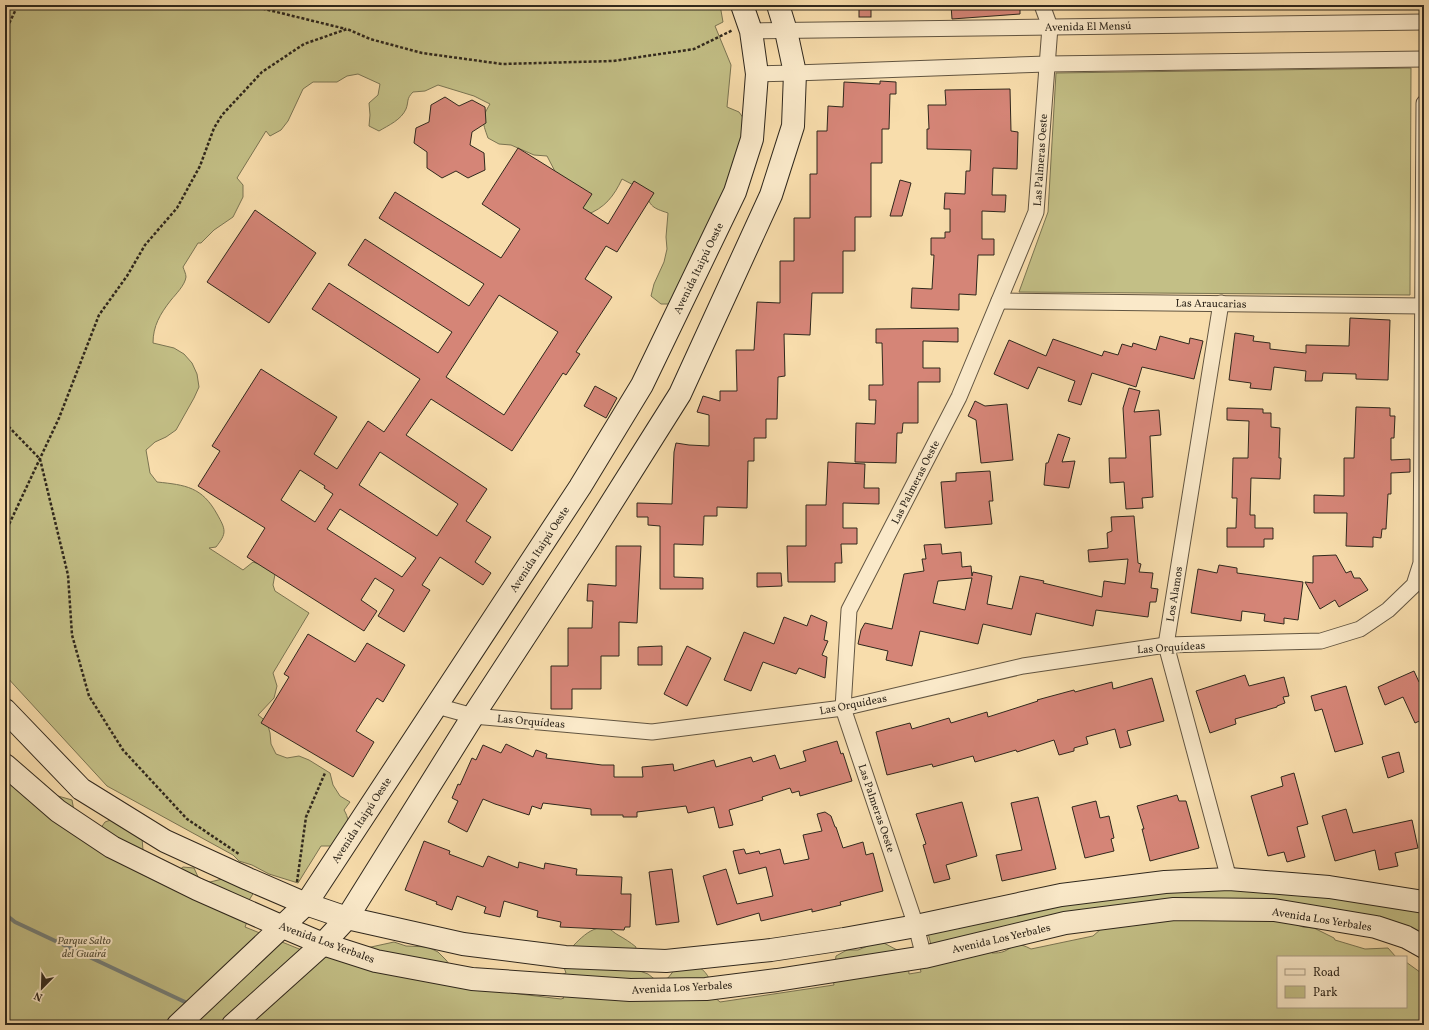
<svg xmlns="http://www.w3.org/2000/svg" width="1429" height="1030" viewBox="0 0 1429 1030" font-family="Vollkorn,serif">
  <style>
    .green { fill: #c3bf86; stroke: #7a7452 }
    .lines { fill: none; stroke-linecap: round; stroke-linejoin: round }
    .stream { stroke: #757f79; stroke-width: 4 }
    .building { fill: #d58577; stroke: #30281d; fill-rule: evenodd }
    .street-casing { stroke: #625541; stroke-width: 17 }
    .secondary-casing { stroke: #30281d; stroke-width: 24 }
    .path { stroke: #30281d; stroke-width: 2.5; stroke-dasharray: 3 2; stroke-linecap: butt }
    .street { stroke: #fae9c9; stroke-width: 15 }
    .secondary { stroke: #fae9c9; stroke-width: 22 }
    .labels { text-anchor: middle; stroke-width: 4; stroke-linejoin: round; paint-order: stroke }
    .street-label { font-size: 11px; fill: #30281d; stroke: #fae9c9 }
    .park-label { font-size: 11px; font-style: italic; fill: #554e37; stroke: #fae9c9 }
  </style>
  <rect width="100%" height="100%" fill="#f8ddac"/>
  <filter id="stains"><feTurbulence type="fractalNoise" baseFrequency=".005" numOctaves="4"/><feColorMatrix values="0 0 0 0 .2 0 0 0 0 .09 0 0 0 0 .02 0 0 0 .5 -.17"/></filter>
  <radialGradient id="worn" r=".72"><stop offset=".6" stop-color="#630" stop-opacity="0"/><stop offset="1" stop-color="#630" stop-opacity=".3"/></radialGradient>
  <g class="green">
    <path d="M 5,5 L 720,5 L 723,22 L 715,26 L 731,65 L 727,107 L 739,112 L 746,122 L 741,156 L 673,304 L 661,304 L 651,296 L 654,284 L 664,262 L 667,249 L 666,237 L 668,213 C 653,208 650,207 645,191 L 622,179 C 614,196 605,208 586,215 L 559,179 L 547,156 L 534,155 L 511,145 L 499,144 L 488,138 C 482,121 481,119 490,104 L 474,96 L 438,85 L 425,91 L 413,92 C 406,99 409,101 406,109 C 401,120 389,125 379,131 L 369,126 L 370,115 L 369,103 L 378,95 L 380,84 L 358,74 L 347,76 L 337,82 L 313,82 L 303,89 L 288,121 L 281,130 L 270,136 L 266,131 L 237,178 L 243,185 L 243,197 L 233,217 L 214,230 L 201,243 L 198,243 L 183,267 C 184,270 186,274 186,277 C 185,285 176,294 171,300 C 160,314 153,326 153,343 L 174,348 L 184,354 L 192,363 L 197,374 L 199,387 L 194,398 L 176,430 L 166,437 L 155,442 L 146,450 L 150,473 L 157,482 C 186,485 202,487 217,514 C 226,530 227,533 216,547 L 209,548 L 243,570 L 253,562 L 264,566 L 275,574 L 273,585 L 275,591 L 309,613 L 273,673 L 277,686 L 274,698 L 258,715 L 267,722 L 270,733 L 271,744 L 276,754 L 287,758 L 299,756 L 309,760 L 330,773 L 333,785 L 340,796 L 350,802 L 344,810 C 354,826 342,834 331,846 L 321,846 L 298,883 L 269,874 L 252,865 L 239,861 L 233,855 L 107,786 L 5,675 Z"/>
    <path d="M 1411,68 L 1410,295 L 1019,292 L 1048,212 L 1056,73 Z"/>
    <path d="M 5,759 C 23,768 32,770 37,790 L 72,800 L 74,811 L 70,822 L 87,837 L 98,832 L 105,822 L 116,818 L 129,820 L 139,827 L 142,838 L 143,850 L 138,861 L 154,878 L 165,881 L 183,867 L 194,868 L 199,879 L 210,882 L 243,874 L 253,881 L 254,892 L 242,912 L 247,922 L 245,927 L 314,955 L 326,956 L 339,960 L 348,952 L 394,942 L 406,946 L 428,947 L 438,952 L 446,960 L 453,969 L 457,980 L 457,987 L 489,991 L 494,984 L 505,988 L 511,993 L 561,999 L 564,998 L 555,990 L 555,977 L 566,973 L 561,959 C 573,947 589,924 607,928 C 611,929 614,933 618,935 C 625,939 630,942 636,947 L 634,958 L 626,966 L 648,974 L 657,981 L 668,978 L 675,969 L 698,966 C 710,975 711,981 713,996 L 720,1002 L 834,985 L 833,980 L 836,956 L 847,950 L 858,950 L 880,941 L 901,952 L 908,961 L 909,974 L 921,972 L 919,964 L 920,953 L 931,945 L 927,929 L 1051,903 L 1099,895 L 1164,889 L 1211,887 L 1256,885 L 1308,889 L 1399,903 L 1424,909 L 1424,935 L 1387,921 L 1305,909 L 1256,905 L 1213,904 L 1165,906 L 1057,918 L 969,937 L 973,942 L 984,945 L 992,953 C 996,953 1001,953 1005,951 C 1016,945 1018,942 1031,949 L 1093,936 L 1101,929 L 1124,924 L 1135,919 L 1146,918 L 1158,920 L 1179,910 L 1191,914 L 1196,910 L 1208,910 L 1219,907 L 1230,905 L 1250,914 L 1261,915 L 1273,913 L 1284,915 L 1292,923 L 1303,927 L 1314,928 L 1334,938 L 1335,940 L 1365,949 L 1388,948 L 1396,957 L 1278,957 L 1278,1007 L 1406,1007 L 1406,962 L 1424,975 L 1424,1025 L 5,1025 Z"/>
  </g>
  <g class="lines">
    <path class="stream" d="M 5,914 L 15,922 L 185,1002"/>
  </g>
  <g class="building">
    <rect x="859" y="5" width="12" height="12"/>
    <path d="M 951,5 L 1020,5 L 1020,14 L 952,19 Z"/>
    <path d="M 880,81 L 896,82 L 896,94 L 890,94 L 889,129 L 882,129 L 882,163 L 871,163 L 871,217 L 855,217 L 855,251 L 843,251 L 843,293 L 812,293 L 810,335 L 784,334 L 785,376 L 778,377 L 777,419 L 766,419 L 766,438 L 754,438 L 754,461 L 748,461 L 747,508 L 717,507 L 717,516 L 704,516 L 703,545 L 674,544 L 674,577 L 703,578 L 703,589 L 660,589 L 660,526 L 648,525 L 648,517 L 637,517 L 637,503 L 672,504 L 674,452 L 676,443 L 689,445 L 709,446 L 709,415 L 697,412 L 703,396 L 720,401 L 720,391 L 737,391 L 736,350 L 754,350 L 757,302 L 780,303 L 780,261 L 794,261 L 794,218 L 810,218 L 810,174 L 817,174 L 817,131 L 827,131 L 828,106 L 843,107 L 844,82 L 880,84 Z"/>
    <path d="M 1010,89 L 1011,131 L 1018,132 L 1017,169 L 993,168 L 992,195 L 1006,195 L 1005,212 L 982,211 L 982,239 L 994,239 L 994,255 L 978,255 L 976,295 L 959,294 L 959,310 L 911,308 L 912,288 L 932,289 L 934,255 L 931,255 L 931,238 L 945,238 L 945,232 L 950,232 L 950,209 L 944,209 L 945,193 L 965,194 L 966,171 L 970,171 L 971,150 L 927,149 L 927,129 L 929,129 L 928,105 L 946,105 L 945,90 Z"/>
    <path d="M 445,97 L 459,106 L 472,100 L 485,107 L 486,123 L 472,132 L 470,145 L 484,153 L 485,170 L 468,178 L 456,171 L 442,178 L 427,168 L 427,152 L 414,143 L 416,128 L 429,122 L 431,105 Z"/>
    <path d="M 518,148 L 592,194 L 583,208 L 608,224 L 634,181 L 654,193 L 617,252 L 606,246 L 585,279 L 612,297 L 576,352 L 580,354 L 566,375 L 563,373 L 512,451 L 431,399 L 406,435 L 487,489 L 466,521 L 491,537 L 475,562 L 491,573 L 483,585 L 440,557 L 422,585 L 430,590 L 404,632 L 378,616 L 394,590 L 375,578 L 361,600 L 377,611 L 364,631 L 247,557 L 265,528 L 198,486 L 220,451 L 212,446 L 261,369 L 337,417 L 314,454 L 337,469 L 368,421 L 384,432 L 420,379 L 312,309 L 329,283 L 438,353 L 452,332 L 348,265 L 365,239 L 469,306 L 484,284 L 379,218 L 395,192 L 501,258 L 520,229 L 482,204 ZM 499,295 L 558,332 L 504,415 L 446,377 ZM 380,452 L 458,504 L 437,536 L 359,485 ZM 300,470 L 325,486 L 324,488 L 333,494 L 315,522 L 281,500 ZM 340,509 L 416,558 L 402,577 L 327,529 Z"/>
    <path d="M 900,180 L 911,183 L 902,216 L 890,216 Z"/>
    <path d="M 255,210 L 316,253 L 269,323 L 207,282 Z"/>
    <path d="M 1350,318 L 1390,320 L 1388,380 L 1356,379 L 1356,374 L 1323,373 L 1322,381 L 1305,381 L 1306,371 L 1274,367 L 1271,390 L 1250,388 L 1251,383 L 1229,380 L 1235,333 L 1254,336 L 1253,341 L 1270,343 L 1270,349 L 1306,353 L 1306,345 L 1349,346 Z"/>
    <path d="M 958,328 L 958,342 L 923,341 L 923,368 L 940,368 L 940,382 L 918,382 L 918,423 L 903,423 L 902,433 L 897,433 L 896,463 L 855,462 L 856,423 L 875,424 L 876,400 L 869,400 L 869,385 L 883,385 L 882,343 L 876,343 L 876,329 Z"/>
    <path d="M 1160,336 L 1189,344 L 1190,338 L 1203,341 L 1194,379 L 1142,367 L 1136,387 L 1092,373 L 1081,405 L 1068,401 L 1075,381 L 1038,367 L 1028,389 L 994,374 L 1009,340 L 1046,356 L 1053,339 L 1102,356 L 1104,351 L 1118,355 L 1122,344 L 1132,347 L 1133,343 L 1156,350 Z"/>
    <path d="M 595,386 L 617,398 L 606,418 L 584,406 Z"/>
    <path d="M 1129,388 L 1140,391 L 1134,412 L 1159,410 L 1161,435 L 1150,436 L 1153,497 L 1142,498 L 1143,508 L 1126,509 L 1124,482 L 1110,483 L 1109,458 L 1126,458 L 1123,408 Z"/>
    <path d="M 975,401 L 985,406 L 1007,404 L 1013,460 L 981,463 L 976,420 L 968,416 Z"/>
    <path d="M 1356,407 L 1390,408 L 1390,416 L 1395,416 L 1394,438 L 1391,438 L 1391,460 L 1410,459 L 1410,472 L 1391,473 L 1391,494 L 1388,494 L 1386,529 L 1382,529 L 1381,538 L 1373,537 L 1373,547 L 1346,546 L 1347,513 L 1314,513 L 1314,495 L 1344,496 L 1344,458 L 1354,458 Z"/>
    <path d="M 1227,408 L 1263,409 L 1263,413 L 1271,413 L 1271,427 L 1280,428 L 1279,458 L 1281,458 L 1280,479 L 1251,478 L 1250,515 L 1255,515 L 1255,528 L 1273,528 L 1273,539 L 1264,539 L 1264,547 L 1227,547 L 1227,528 L 1236,528 L 1237,498 L 1232,498 L 1233,458 L 1248,458 L 1249,421 L 1227,420 Z"/>
    <path d="M 1058,434 L 1070,438 L 1062,462 L 1075,461 L 1069,488 L 1044,485 L 1046,463 L 1048,463 Z"/>
    <path d="M 828,462 L 865,464 L 864,488 L 879,488 L 879,504 L 843,503 L 843,528 L 857,528 L 857,544 L 841,544 L 842,563 L 835,563 L 835,582 L 788,582 L 787,546 L 806,546 L 806,505 L 826,505 Z"/>
    <path d="M 990,471 L 993,501 L 989,501 L 992,524 L 945,528 L 941,482 L 956,481 L 956,473 Z"/>
    <path d="M 1134,516 L 1138,563 L 1141,564 L 1139,572 L 1153,573 L 1151,588 L 1158,589 L 1156,602 L 1150,602 L 1148,617 L 1096,610 L 1093,626 L 1036,613 L 1031,635 L 983,624 L 978,644 L 920,631 L 912,666 L 886,660 L 888,651 L 858,644 L 861,630 L 865,623 L 892,629 L 904,574 L 924,571 L 922,559 L 926,559 L 924,545 L 941,544 L 942,554 L 961,552 L 962,567 L 971,566 L 972,576 L 973,572 L 992,576 L 987,604 L 1012,609 L 1020,576 L 1044,581 L 1043,583 L 1102,597 L 1104,581 L 1125,584 L 1128,559 L 1089,562 L 1088,550 L 1108,548 L 1107,533 L 1112,531 L 1111,517 ZM 972,578 L 965,610 L 933,603 L 938,581 Z"/>
    <path d="M 616,546 L 641,546 L 637,623 L 619,622 L 619,656 L 601,656 L 601,689 L 572,689 L 572,709 L 551,709 L 551,666 L 568,666 L 568,628 L 592,628 L 593,601 L 587,601 L 588,584 L 616,586 Z"/>
    <path d="M 1336,555 L 1346,573 L 1351,571 L 1354,578 L 1360,578 L 1368,590 L 1339,607 L 1335,600 L 1320,609 L 1305,582 L 1313,583 L 1313,556 Z"/>
    <path d="M 1219,565 L 1237,568 L 1237,573 L 1303,582 L 1298,620 L 1284,618 L 1284,624 L 1264,621 L 1265,614 L 1242,611 L 1241,621 L 1191,613 L 1198,569 L 1217,573 Z"/>
    <path d="M 757,573 L 781,573 L 782,586 L 757,587 Z"/>
    <path d="M 811,615 L 827,622 L 824,640 L 828,641 L 822,655 L 827,657 L 825,678 L 799,668 L 796,674 L 763,662 L 751,691 L 724,680 L 744,632 L 774,644 L 784,617 L 807,626 Z"/>
    <path d="M 308,634 L 355,662 L 367,643 L 405,665 L 383,702 L 377,698 L 356,731 L 374,742 L 353,777 L 261,723 L 289,677 L 284,674 Z"/>
    <path d="M 662,646 L 662,665 L 638,665 L 638,647 Z"/>
    <path d="M 687,646 L 711,658 L 687,706 L 664,694 Z"/>
    <path d="M 1414,671 L 1419,682 L 1424,680 L 1424,719 L 1415,723 L 1403,697 L 1385,705 L 1378,687 Z"/>
    <path d="M 1245,675 L 1249,686 L 1284,677 L 1289,696 L 1283,697 L 1285,703 L 1277,706 L 1277,707 L 1235,719 L 1236,724 L 1210,733 L 1196,691 Z"/>
    <path d="M 1152,678 L 1164,721 L 1127,731 L 1131,745 L 1120,748 L 1115,729 L 1086,737 L 1088,744 L 1074,748 L 1074,751 L 1059,755 L 1054,740 L 1017,752 L 1016,750 L 975,762 L 973,756 L 933,767 L 932,764 L 887,775 L 876,732 L 910,723 L 912,729 L 949,718 L 951,723 L 987,712 L 988,717 L 1038,701 L 1037,700 L 1074,690 L 1075,692 L 1112,682 L 1113,689 Z"/>
    <path d="M 1346,686 L 1363,744 L 1335,752 L 1322,709 L 1315,711 L 1311,696 Z"/>
    <path d="M 837,741 L 841,754 L 843,753 L 852,781 L 800,796 L 799,791 L 792,793 L 790,788 L 762,797 L 763,800 L 729,810 L 733,825 L 719,828 L 714,807 L 688,813 L 686,806 L 637,812 L 637,817 L 623,817 L 623,815 L 591,815 L 591,809 L 543,803 L 541,809 L 532,806 L 529,815 L 495,804 L 483,799 L 467,832 L 448,822 L 458,801 L 452,798 L 458,784 L 460,785 L 472,758 L 476,760 L 483,745 L 501,753 L 506,744 L 533,757 L 536,750 L 547,754 L 546,758 L 602,765 L 614,765 L 614,777 L 643,777 L 642,767 L 673,764 L 674,771 L 714,760 L 716,767 L 751,757 L 753,762 L 775,755 L 780,769 L 806,761 L 803,751 Z"/>
    <path d="M 1399,752 L 1404,772 L 1388,778 L 1382,757 Z"/>
    <path d="M 1294,773 L 1308,824 L 1297,827 L 1305,857 L 1287,862 L 1284,852 L 1268,856 L 1251,796 L 1283,786 L 1281,777 Z"/>
    <path d="M 1177,795 L 1179,801 L 1186,801 L 1199,848 L 1150,861 L 1142,829 L 1144,829 L 1137,806 Z"/>
    <path d="M 1038,797 L 1056,869 L 1002,881 L 996,855 L 1022,850 L 1011,803 Z"/>
    <path d="M 1096,801 L 1100,818 L 1109,816 L 1114,838 L 1111,839 L 1114,851 L 1085,858 L 1072,807 Z"/>
    <path d="M 962,802 L 977,856 L 946,865 L 950,879 L 934,883 L 923,845 L 926,844 L 916,814 Z"/>
    <path d="M 1346,809 L 1353,833 L 1412,820 L 1418,848 L 1395,853 L 1398,866 L 1379,870 L 1375,850 L 1335,861 L 1322,816 Z"/>
    <path d="M 825,812 L 831,816 L 835,827 L 836,827 L 843,848 L 863,842 L 866,855 L 873,853 L 883,891 L 840,902 L 841,905 L 812,912 L 812,909 L 761,921 L 759,913 L 717,925 L 703,876 L 726,869 L 737,904 L 773,896 L 766,867 L 739,874 L 733,851 L 744,849 L 746,854 L 759,851 L 760,854 L 780,849 L 784,864 L 809,859 L 803,835 L 822,831 L 817,814 Z"/>
    <path d="M 424,841 L 450,851 L 449,854 L 483,867 L 488,856 L 518,868 L 519,862 L 544,869 L 545,863 L 577,869 L 576,875 L 622,877 L 621,894 L 631,894 L 630,927 L 625,927 L 624,930 L 560,927 L 561,922 L 537,917 L 538,911 L 504,901 L 500,917 L 484,913 L 486,907 L 457,896 L 452,910 L 436,904 L 437,902 L 405,890 Z"/>
    <path d="M 672,869 L 679,922 L 656,925 L 649,872 Z"/>
  </g>
  <g class="lines">
    <g class="street-casing">
      <g id="street">
        <path d="M 751,31 L 1424,22"/>
        <path d="M 757,74 L 795,73 L 1047,64 L 1424,59"/>
        <path d="M 999,301 L 1423,306"/>
        <path d="M 1221,303 L 1166,645 L 1229,879"/>
        <path d="M 437,706 L 473,716 L 652,732 L 843,708 L 1023,666 L 1166,645 L 1321,641 L 1360,629 L 1388,610 L 1414,585 L 1421,563 L 1424,103"/>
        <path d="M 924,957 L 916,926 L 843,708 L 849,610 L 959,397 L 1036,212 L 1050,27 L 1042,5"/>
      </g>
    </g>
    <g class="secondary-casing">
      <g id="secondary">
        <path d="M 5,710 L 81,789 L 165,841 L 248,879 L 306,904 L 347,918 L 463,944 L 565,957 L 666,961 L 771,950 L 844,939 L 916,926 L 1061,895 L 1165,882 L 1229,879 L 1329,887 L 1424,902"/>
        <path d="M 5,765 L 58,811 L 112,847 L 197,889 L 283,927 L 323,944 L 376,961 L 472,979 L 630,990 L 706,989 L 777,980 L 924,957 L 1065,923 L 1174,909 L 1274,910 L 1376,927 L 1406,937 L 1424,947"/>
        <path d="M 178,1025 L 306,904 L 580,487 L 642,385 L 735,192 L 752,139 L 757,74 L 751,31 L 742,5"/>
        <path d="M 233,1025 L 323,944 L 347,918 L 473,716 L 588,540 L 680,394 L 771,195 L 793,126 L 795,73 L 786,31 L 778,5"/>
      </g>
    </g>
    <g class="path">
      <path d="M 248,5 L 346,29"/>
      <path d="M 5,32 L 18,5"/>
      <path d="M 5,423 L 40,459 L 68,575 L 72,635 L 89,696 L 123,750 L 187,819 L 239,854"/>
      <path d="M 5,533 L 59,418 L 99,315 L 127,276 L 145,245 L 177,208 L 200,166 L 214,128 L 222,115 L 262,72 L 304,44 L 347,29 L 370,39 L 422,53 L 502,64 L 613,61 L 694,49 L 733,30"/>
      <path d="M 297,882 L 306,817 L 325,773"/>
    </g>
    <use href="#street" class="street"/>
    <use href="#secondary" class="secondary"/>
  </g>
  <g class="labels">
    <g class="street-label">
      <text transform="translate(1088 26) rotate(-1)" y="4">Avenida El Mensú</text>
      <text transform="translate(1040 160) rotate(-86)" y="4">Las Palmeras Oeste</text>
      <text transform="translate(698 268) rotate(-64)" y="4">Avenida Itaipú Oeste</text>
      <text transform="translate(1211 303) rotate(1)" y="4">Las Araucarias</text>
      <text transform="translate(915 482) rotate(-63)" y="4">Las Palmeras Oeste</text>
      <text transform="translate(539 549) rotate(-57)" y="4">Avenida Itaipú Oeste</text>
      <text transform="translate(1174 594) rotate(-81)" y="4">Los Alamos</text>
      <text transform="translate(1171 647) rotate(-4)" y="4">Las Orquídeas</text>
      <text transform="translate(853 704) rotate(-11)" y="4">Las Orquídeas</text>
      <text transform="translate(531 721) rotate(5)" y="4">Las Orquídeas</text>
      <text transform="translate(877 808) rotate(71)" y="4">Las Palmeras Oeste</text>
      <text transform="translate(361 820) rotate(-57)" y="4">Avenida Itaipú Oeste</text>
      <text transform="translate(1322 919) rotate(9)" y="4">Avenida Los Yerbales</text>
      <text transform="translate(1001 938) rotate(-13)" y="4">Avenida Los Yerbales</text>
      <text transform="translate(327 942) rotate(20)" y="4">Avenida Los Yerbales</text>
      <text transform="translate(682 987) rotate(-3)" y="4">Avenida Los Yerbales</text>
    </g>
    <g class="park-label">
      <text x="84" y="944">Parque Salto<tspan x="84" dy="13">del Guairá</tspan></text>
    </g>
  </g>
  <rect width="1429" height="1030" fill="none" stroke="#f8ddac" stroke-width="20"/>
  <rect x="6" y="6" width="1417" height="1018" fill="none" stroke="#30281d" stroke-width="2"/>
  <rect x="10" y="10" width="1409" height="1010" fill="none" stroke="#30281d"/>
  <rect x="1277" y="956" width="130" height="52" fill="#fae9c9" stroke="#a99c84"/>
  <rect x="1285" y="969" width="20" height="6" fill="#fae9c9" stroke="#a99c84"/>
  <text x="1313" y="976" font-size="12" fill="#30281d">Road</text>
  <rect x="1285" y="986" width="20" height="12" fill="#c3bf86" stroke="#a99c84"/>
  <text x="1313" y="996" font-size="12" fill="#30281d">Park</text>
  <g transform="translate(42 988) rotate(203)" stroke="#fae9c9" stroke-width="3" paint-order="stroke">
  <path d="M0-3L7 15L0 10L-7 15Z" fill="#30281d"/>
  <text y="-6" font-size="11" font-weight="bold" text-anchor="middle" fill="#30281d">N</text>
  </g>
  <rect width="100%" height="100%" filter="url(#stains)"/>
  <rect width="100%" height="100%" fill="url(#worn)"/>
</svg>
